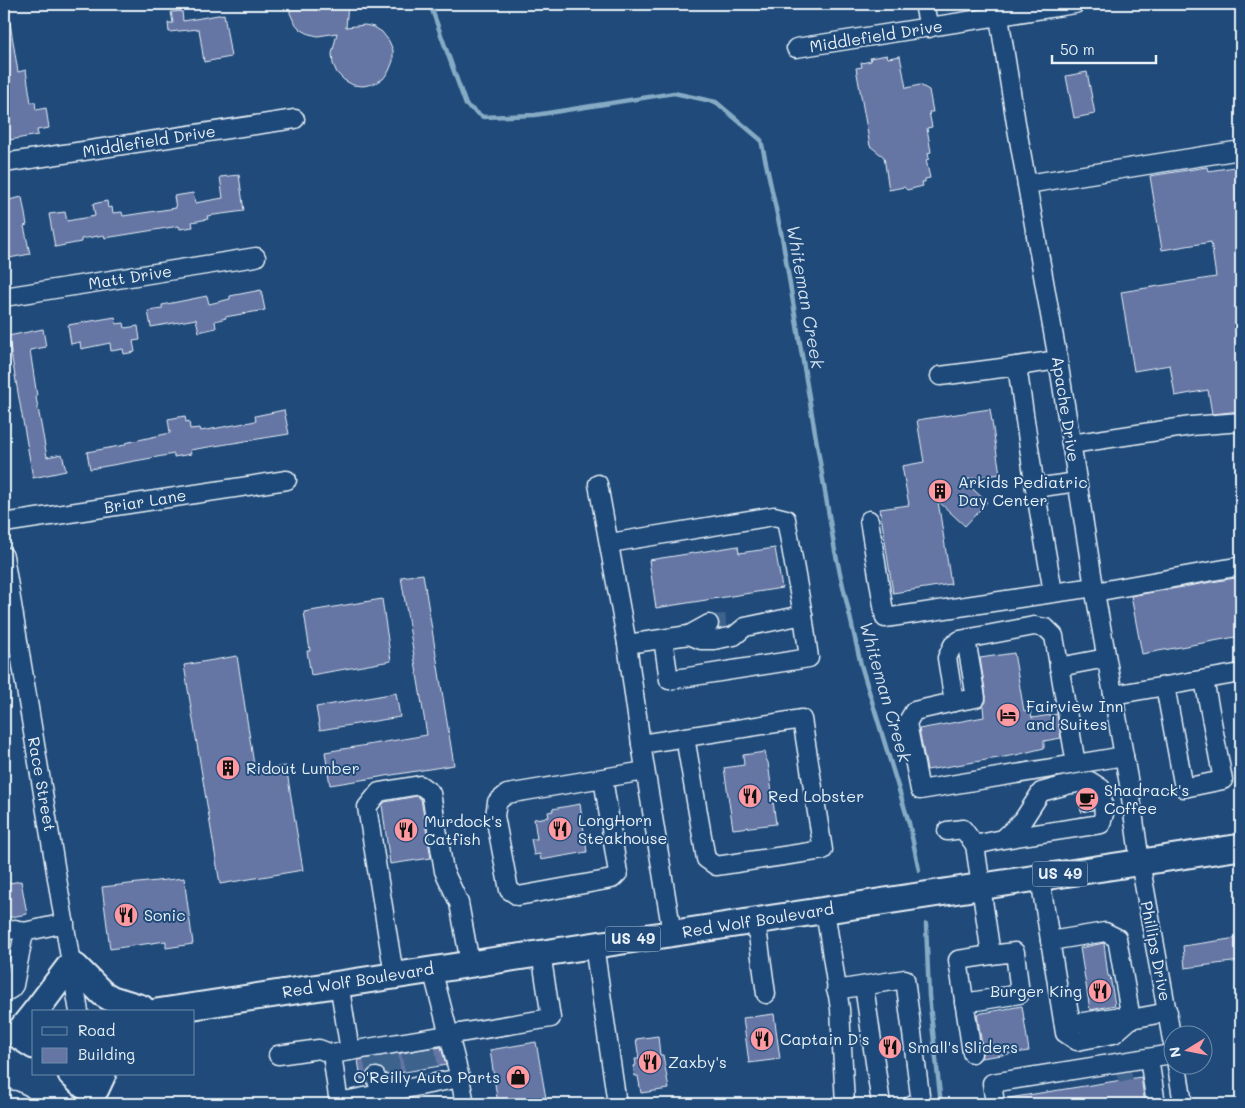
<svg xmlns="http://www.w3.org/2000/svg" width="1245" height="1108" viewBox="0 0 1245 1108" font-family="Mali,sans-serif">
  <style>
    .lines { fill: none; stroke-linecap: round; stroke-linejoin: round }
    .stream { stroke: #86abc4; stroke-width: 4.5 }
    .building { fill: #6676a4; stroke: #e8f1f8 }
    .minor-tunnel { stroke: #3d638d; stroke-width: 18; stroke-dasharray: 18 9; stroke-linecap: butt }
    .minor-casing { stroke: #e8f1f8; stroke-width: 21 }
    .highway-casing { stroke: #e8f1f8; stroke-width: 29 }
    .minor { stroke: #1f4a7a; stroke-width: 18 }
    .highway { stroke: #1f4a7a; stroke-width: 25 }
    .labels { text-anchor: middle; stroke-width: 4; stroke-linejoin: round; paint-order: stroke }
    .shield { fill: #1f4a7a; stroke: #acbfd2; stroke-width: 1 }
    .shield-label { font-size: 15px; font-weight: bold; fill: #e8f1f8 }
    .street-label { font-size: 16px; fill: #e8f1f8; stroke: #1f4a7a }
    .poi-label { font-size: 16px; fill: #e8f1f8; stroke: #1f4a7a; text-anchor: start }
    .water-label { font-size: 18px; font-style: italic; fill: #d0dfeb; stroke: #1f4a7a }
  </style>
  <rect width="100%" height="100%" fill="#1f4a7a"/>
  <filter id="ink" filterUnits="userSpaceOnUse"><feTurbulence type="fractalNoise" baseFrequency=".02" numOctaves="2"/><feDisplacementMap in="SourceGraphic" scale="10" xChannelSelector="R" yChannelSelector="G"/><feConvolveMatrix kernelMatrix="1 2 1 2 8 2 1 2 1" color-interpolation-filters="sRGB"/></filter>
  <g filter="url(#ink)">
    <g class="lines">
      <g class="stream">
        <path d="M 430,4 L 466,105 L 483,117 L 535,115 L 674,93 L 716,102 L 761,140 L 782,237 L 835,551 L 861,665 L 909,823 L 919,870"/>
        <path d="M 926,924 L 929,996 L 941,1104"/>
      </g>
    </g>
    <g class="building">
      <path d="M 290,4 L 348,4 L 346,27 L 365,25 L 374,27 L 382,32 L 389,41 L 393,50 L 393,61 L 389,71 L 383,79 L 373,84 L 363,86 L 353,85 L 344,80 L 337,73 L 333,64 L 332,54 L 337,33 L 318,36 L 309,34 L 300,29 L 294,22 L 290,13 Z"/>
      <path d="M 182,11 L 183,21 L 224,14 L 231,57 L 204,62 L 199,29 L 169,32 L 168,23 L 173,23 L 171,12 Z"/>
      <path d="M 10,23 L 18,72 L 26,70 L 31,103 L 35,102 L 36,110 L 46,108 L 49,128 L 37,130 L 38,135 L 4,141 L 4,24 Z"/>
      <path d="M 887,55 L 888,58 L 900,56 L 906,88 L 920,85 L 929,90 L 933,112 L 929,112 L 932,127 L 927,128 L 931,152 L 928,153 L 929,159 L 926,160 L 930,178 L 925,179 L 925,182 L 922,182 L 923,186 L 907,190 L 904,187 L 889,190 L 884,157 L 870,146 L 856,68 L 862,67 L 861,63 L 871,61 L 870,58 Z"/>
      <path d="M 1087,72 L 1095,114 L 1074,118 L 1066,76 Z"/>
      <path d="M 1241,166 L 1241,411 L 1212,414 L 1208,390 L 1175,396 L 1170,365 L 1134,371 L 1121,292 L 1216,277 L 1211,242 L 1162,250 L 1150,176 L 1207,167 L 1208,171 Z"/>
      <path d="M 239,175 L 244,211 L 207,216 L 208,219 L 192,222 L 193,227 L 180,229 L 179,226 L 105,238 L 104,235 L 81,239 L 81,242 L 55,247 L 49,214 L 65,212 L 67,221 L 95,216 L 93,204 L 107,201 L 108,208 L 112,207 L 113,213 L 122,212 L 123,216 L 176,208 L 174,196 L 193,193 L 195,203 L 223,198 L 220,177 Z"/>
      <path d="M 22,197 L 27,225 L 24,226 L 30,254 L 4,259 L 4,201 Z"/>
      <path d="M 261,290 L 265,310 L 225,317 L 226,318 L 215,321 L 216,328 L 199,332 L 196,319 L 151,327 L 148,311 L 162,309 L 162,305 L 207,296 L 209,304 L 230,299 L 230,296 Z"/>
      <path d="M 115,317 L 116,324 L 124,323 L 125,328 L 138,326 L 140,340 L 133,341 L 135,352 L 124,354 L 123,349 L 111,351 L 110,343 L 81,349 L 80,342 L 71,344 L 68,325 Z"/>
      <path d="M 43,329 L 46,347 L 30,350 L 37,396 L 36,397 L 47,457 L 62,454 L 66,471 L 33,478 L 8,336 Z"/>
      <path d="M 990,409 L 1000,474 L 963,480 L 987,502 L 965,526 L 938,501 L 951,584 L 893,593 L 880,509 L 909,505 L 902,466 L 924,462 L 917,420 Z"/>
      <path d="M 284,410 L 289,434 L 190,450 L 191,454 L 174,457 L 174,454 L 90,469 L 87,452 L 125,445 L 125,443 L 170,433 L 168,419 L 185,416 L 186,422 L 189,421 L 190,429 L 200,428 L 201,431 L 256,421 L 255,416 Z"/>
      <path d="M 738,546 L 739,553 L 775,548 L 782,588 L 656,608 L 649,560 Z"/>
      <path d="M 423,574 L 454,765 L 330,785 L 325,752 L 427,735 L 401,577 Z"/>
      <path d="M 1241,577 L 1241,636 L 1142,654 L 1131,596 Z"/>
      <path d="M 382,599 L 391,661 L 311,675 L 307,651 L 310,651 L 304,612 Z"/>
      <path d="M 1014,653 L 1024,711 L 1030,710 L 1032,718 L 1057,714 L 1061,738 L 1044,741 L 1044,748 L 1016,755 L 927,770 L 919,729 L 984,717 L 983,706 L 986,702 L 986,696 L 980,658 Z"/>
      <path d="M 237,656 L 255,771 L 286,766 L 303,870 L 220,884 L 184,665 Z"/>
      <path d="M 396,693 L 400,717 L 320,730 L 316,707 Z"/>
      <path d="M 765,752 L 767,761 L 768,762 L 776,824 L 733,829 L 724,768 L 744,765 L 743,755 Z"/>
      <path d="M 1088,792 L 1091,794 L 1093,810 L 1081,812 L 1078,794 Z"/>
      <path d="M 417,796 L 421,799 L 431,858 L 390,864 L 382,805 L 385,802 Z"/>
      <path d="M 580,804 L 587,852 L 541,860 L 540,854 L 534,855 L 531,839 L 537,839 L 534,819 L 549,817 L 548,812 L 553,811 L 552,809 Z"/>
      <path d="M 184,878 L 193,944 L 166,948 L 166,941 L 110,949 L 102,887 Z"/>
      <path d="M 21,881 L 27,914 L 6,918 L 4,908 L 4,884 Z"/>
      <path d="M 1237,938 L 1240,961 L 1185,968 L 1183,946 Z"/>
      <path d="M 1104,943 L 1108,976 L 1110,976 L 1115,1005 L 1090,1010 L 1080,948 Z"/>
      <path d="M 1022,1006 L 1029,1051 L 981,1058 L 983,1051 L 977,1014 Z"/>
      <path d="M 774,1014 L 780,1059 L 749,1063 L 743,1018 Z"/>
      <path d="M 658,1036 L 660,1055 L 663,1055 L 669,1089 L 641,1093 L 638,1076 L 635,1076 L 633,1066 L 636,1065 L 635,1059 L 639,1059 L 636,1039 Z"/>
      <path d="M 536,1042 L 547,1104 L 498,1104 L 490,1050 Z"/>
      <path d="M 441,1047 L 446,1065 L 387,1075 L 383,1069 L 373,1067 L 368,1070 L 366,1078 L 361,1079 L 358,1060 Z"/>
      <path d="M 1141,1077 L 1145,1104 L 1010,1104 L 1009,1098 Z"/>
    </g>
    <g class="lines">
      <g class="minor-tunnel">
        <path d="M 709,624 L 726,623"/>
        <path d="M 426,1049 L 429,1068"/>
        <path d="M 410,1052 L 414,1071"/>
        <path d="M 389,1055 L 392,1074"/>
        <path d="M 372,1058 L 376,1077"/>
        <path d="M 1117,1074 L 1131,1071"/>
      </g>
      <g class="minor-casing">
        <g id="minor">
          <path d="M 924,4 L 929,28"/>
          <path d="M 999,17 L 1016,123 L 1058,360 L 1094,587 L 1129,784 L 1140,862 L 1172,1040"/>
          <path d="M 796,48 L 1075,4"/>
          <path d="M 4,163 L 295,119"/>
          <path d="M 1027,184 L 1241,150"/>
          <path d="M 4,297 L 256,257"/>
          <path d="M 1058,360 L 1017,366 L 1035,488 L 1077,482"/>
          <path d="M 940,376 L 1017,366"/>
          <path d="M 1071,444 L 1191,426 L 1241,422"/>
          <path d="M 598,484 L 627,644 L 641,744 L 672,933"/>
          <path d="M 1035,488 L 1053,592"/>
          <path d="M 869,520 L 885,618 L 1094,587"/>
          <path d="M 4,523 L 287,480"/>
          <path d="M 610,543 L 774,516 L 786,519 L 803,615 L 745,627 L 734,636 L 714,640 L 701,640 L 689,635 L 627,644"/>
          <path d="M 4,556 L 79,1012"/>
          <path d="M 1095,592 L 1241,566"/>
          <path d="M 689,635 L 709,624"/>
          <path d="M 663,639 L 669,680 L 809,658 L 803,615"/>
          <path d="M 1059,667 L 1106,658"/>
          <path d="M 1165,686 L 1184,788 L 1223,780 L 1204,680"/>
          <path d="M 1113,695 L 1241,673"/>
          <path d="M 954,702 L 976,698 L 966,639"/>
          <path d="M 641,744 L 802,719 L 823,850 L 716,866 L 706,859 L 685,737"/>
          <path d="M 1076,764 L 1054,636 L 1046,628 L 1034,626 L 960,640 L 953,645 L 947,658 L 954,702 L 914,711 L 907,723 L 920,790 L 1124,756"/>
          <path d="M 603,778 L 618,873 L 612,879 L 518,896 L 509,890 L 495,816 L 497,802 L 507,794 L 645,771"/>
          <path d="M 947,831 L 963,829 L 975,845"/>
          <path d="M 1040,878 L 1065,1033 L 1077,1041 L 1114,1034 L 1131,1019"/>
          <path d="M 825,910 L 840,1009 L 845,1104"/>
          <path d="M 756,921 L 766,994"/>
          <path d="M 4,931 L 15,929 L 24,932"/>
          <path d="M 1050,941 L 1105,932 L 1117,938 L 1131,1019"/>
          <path d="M 594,945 L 617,1104"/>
          <path d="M 432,969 L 460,1078 L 465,1104"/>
          <path d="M 394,975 L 367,807 L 379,792 L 420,785 L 431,793 L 444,871 L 459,903 L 470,963"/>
          <path d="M 339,983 L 350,1051 L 551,1018 L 541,953"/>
          <path d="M 864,986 L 881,1104"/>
          <path d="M 836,990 L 905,979 L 921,1103 L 913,1104"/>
          <path d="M 4,993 L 11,989 L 14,985 L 24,932 L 65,923"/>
          <path d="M 1067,1002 L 1070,1018 L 1077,1023 L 1115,1017 L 1131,1019 L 1168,1012"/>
          <path d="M 964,1003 L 1020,994 L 1015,952 L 991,955"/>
          <path d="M 972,1053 L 958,960 L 991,955 L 975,845 L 1003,839 L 1101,824 L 1104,814 L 1101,788 L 1090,781 L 1067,785 L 1041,792 L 1023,820 L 1003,839"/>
          <path d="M 278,1055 L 319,1049 L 332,1054"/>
          <path d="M 1149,1058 L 1156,1104"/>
          <path d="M 1177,1066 L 1183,1104"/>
          <path d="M 376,1077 L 381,1094"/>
          <path d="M 4,1100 L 13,1100 L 21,1104"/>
          <path d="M 339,1102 L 460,1078"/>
          <path d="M 339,1104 L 332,1054 L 350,1051"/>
          <path d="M 995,1104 L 992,1083 L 1172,1054"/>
        </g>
      </g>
      <g class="highway-casing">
        <g id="highway">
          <path d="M 35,1012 L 68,968 L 76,967 L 102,993 L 112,999 L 142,1008 L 145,1012"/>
          <path d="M 156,1012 L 1241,847"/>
          <path d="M 34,1013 L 18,1033 L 20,1037 L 34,1046"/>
          <path d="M 71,1074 C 78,1080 86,1091 96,1089 L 103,1074"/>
        </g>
      </g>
      <use href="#minor" class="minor"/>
      <use href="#highway" class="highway"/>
    </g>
  </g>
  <defs>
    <g id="building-disc" transform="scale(1.25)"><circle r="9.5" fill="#ff9aa2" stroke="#1f4a7a"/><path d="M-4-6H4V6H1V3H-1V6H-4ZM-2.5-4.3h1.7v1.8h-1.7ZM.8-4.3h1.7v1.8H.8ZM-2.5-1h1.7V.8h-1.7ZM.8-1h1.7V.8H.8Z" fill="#111"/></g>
    <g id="hotel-disc" transform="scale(1.25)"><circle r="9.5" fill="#ff9aa2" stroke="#1f4a7a"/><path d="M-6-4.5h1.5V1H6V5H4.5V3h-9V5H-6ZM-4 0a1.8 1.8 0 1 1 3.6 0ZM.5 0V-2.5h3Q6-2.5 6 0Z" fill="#111"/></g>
    <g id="restaurant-disc" transform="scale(1.25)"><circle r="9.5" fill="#ff9aa2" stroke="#1f4a7a"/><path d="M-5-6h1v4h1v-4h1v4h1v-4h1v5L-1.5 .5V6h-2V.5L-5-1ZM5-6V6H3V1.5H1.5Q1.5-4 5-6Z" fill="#111"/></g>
    <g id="cafe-disc" transform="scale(1.25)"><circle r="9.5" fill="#ff9aa2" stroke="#1f4a7a"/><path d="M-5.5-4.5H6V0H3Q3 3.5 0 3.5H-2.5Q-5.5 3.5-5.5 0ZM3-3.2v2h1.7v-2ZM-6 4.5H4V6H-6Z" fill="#111"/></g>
    <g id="shop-disc" transform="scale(1.25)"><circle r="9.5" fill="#ff9aa2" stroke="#1f4a7a"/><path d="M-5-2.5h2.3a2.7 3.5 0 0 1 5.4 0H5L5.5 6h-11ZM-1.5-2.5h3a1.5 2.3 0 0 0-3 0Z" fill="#111"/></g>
  </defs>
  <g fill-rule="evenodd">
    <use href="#building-disc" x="940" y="491"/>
    <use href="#hotel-disc" x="1008" y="715"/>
    <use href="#building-disc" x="228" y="768"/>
    <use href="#restaurant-disc" x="750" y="796"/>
    <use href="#cafe-disc" x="1087" y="799"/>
    <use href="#restaurant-disc" x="560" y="829"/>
    <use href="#restaurant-disc" x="406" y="830"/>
    <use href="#restaurant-disc" x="126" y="915"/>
    <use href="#restaurant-disc" x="1100" y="991"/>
    <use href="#restaurant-disc" x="762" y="1039"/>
    <use href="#restaurant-disc" x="890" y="1047"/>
    <use href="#restaurant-disc" x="650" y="1062"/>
    <use href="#shop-disc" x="518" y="1077"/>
  </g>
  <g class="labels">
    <g class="shield">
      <rect x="1032.5" y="861.5" width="55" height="25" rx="4"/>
      <rect x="605.5" y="926.5" width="55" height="25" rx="4"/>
    </g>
    <g class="shield-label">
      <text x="1060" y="879">US 49</text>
      <text x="633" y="944">US 49</text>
    </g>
    <g class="street-label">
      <text transform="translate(876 36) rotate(-9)" y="6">Middlefield Drive</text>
      <text transform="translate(149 141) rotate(-9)" y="6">Middlefield Drive</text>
      <text transform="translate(130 277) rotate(-9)" y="6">Matt Drive</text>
      <text transform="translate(1066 409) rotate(81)" y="6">Apache Drive</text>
      <text transform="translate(145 501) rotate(-9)" y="6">Briar Lane</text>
      <text transform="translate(42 784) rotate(80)" y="6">Race Street</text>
      <text transform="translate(758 920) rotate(-9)" y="6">Red Wolf Boulevard</text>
      <text transform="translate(1156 951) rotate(79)" y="6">Phillips Drive</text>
      <text transform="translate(358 980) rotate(-9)" y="6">Red Wolf Boulevard</text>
    </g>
    <g class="poi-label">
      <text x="958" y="488">Arkids Pediatric<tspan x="958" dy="18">Day Center</tspan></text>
      <text x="1026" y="712">Fairview Inn<tspan x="1026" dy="18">and Suites</tspan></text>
      <text x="246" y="774">Ridout Lumber</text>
      <text x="1104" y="796">Shadrack's<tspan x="1104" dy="18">Coffee</tspan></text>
      <text x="768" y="802">Red Lobster</text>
      <text x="578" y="826">LongHorn<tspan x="578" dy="18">Steakhouse</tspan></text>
      <text x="424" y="827">Murdock's<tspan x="424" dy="18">Catfish</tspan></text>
      <text x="144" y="921">Sonic</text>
      <text x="1082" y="997" text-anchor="end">Burger King</text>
      <text x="780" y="1045">Captain D's</text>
      <text x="908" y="1053">Small's Sliders</text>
      <text x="668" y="1068">Zaxby's</text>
      <text x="500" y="1083" text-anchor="end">O'Reilly Auto Parts</text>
    </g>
    <g class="water-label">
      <text transform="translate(805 297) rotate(80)" y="6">Whiteman Creek</text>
      <text transform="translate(885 692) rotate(74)" y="6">Whiteman Creek</text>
    </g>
  </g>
  <rect width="1245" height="1108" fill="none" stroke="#1f4a7a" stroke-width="20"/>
  <rect x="10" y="10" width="1225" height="1088" fill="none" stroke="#e8f1f8" stroke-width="2" filter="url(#ink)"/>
  <rect x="32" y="1010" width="162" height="65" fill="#1f4a7a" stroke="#6f8dac"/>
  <rect x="42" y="1027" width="25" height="8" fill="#1f4a7a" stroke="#6f8dac"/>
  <text x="78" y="1036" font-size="15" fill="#e8f1f8">Road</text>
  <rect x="42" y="1048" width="25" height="15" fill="#6676a4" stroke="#6f8dac"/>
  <text x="78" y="1060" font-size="15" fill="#e8f1f8">Building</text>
  <g transform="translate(1188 1050) rotate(260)"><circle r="24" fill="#1f4a7a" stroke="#6f8dac"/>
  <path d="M0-4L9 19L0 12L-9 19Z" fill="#ff9aa2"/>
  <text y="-8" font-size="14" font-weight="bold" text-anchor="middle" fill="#e8f1f8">N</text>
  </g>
  <path d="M1052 55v8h104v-8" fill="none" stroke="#e8f1f8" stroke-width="2.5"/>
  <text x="1060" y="55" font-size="15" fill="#e8f1f8" stroke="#1f4a7a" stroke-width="4" paint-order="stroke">50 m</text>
</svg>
